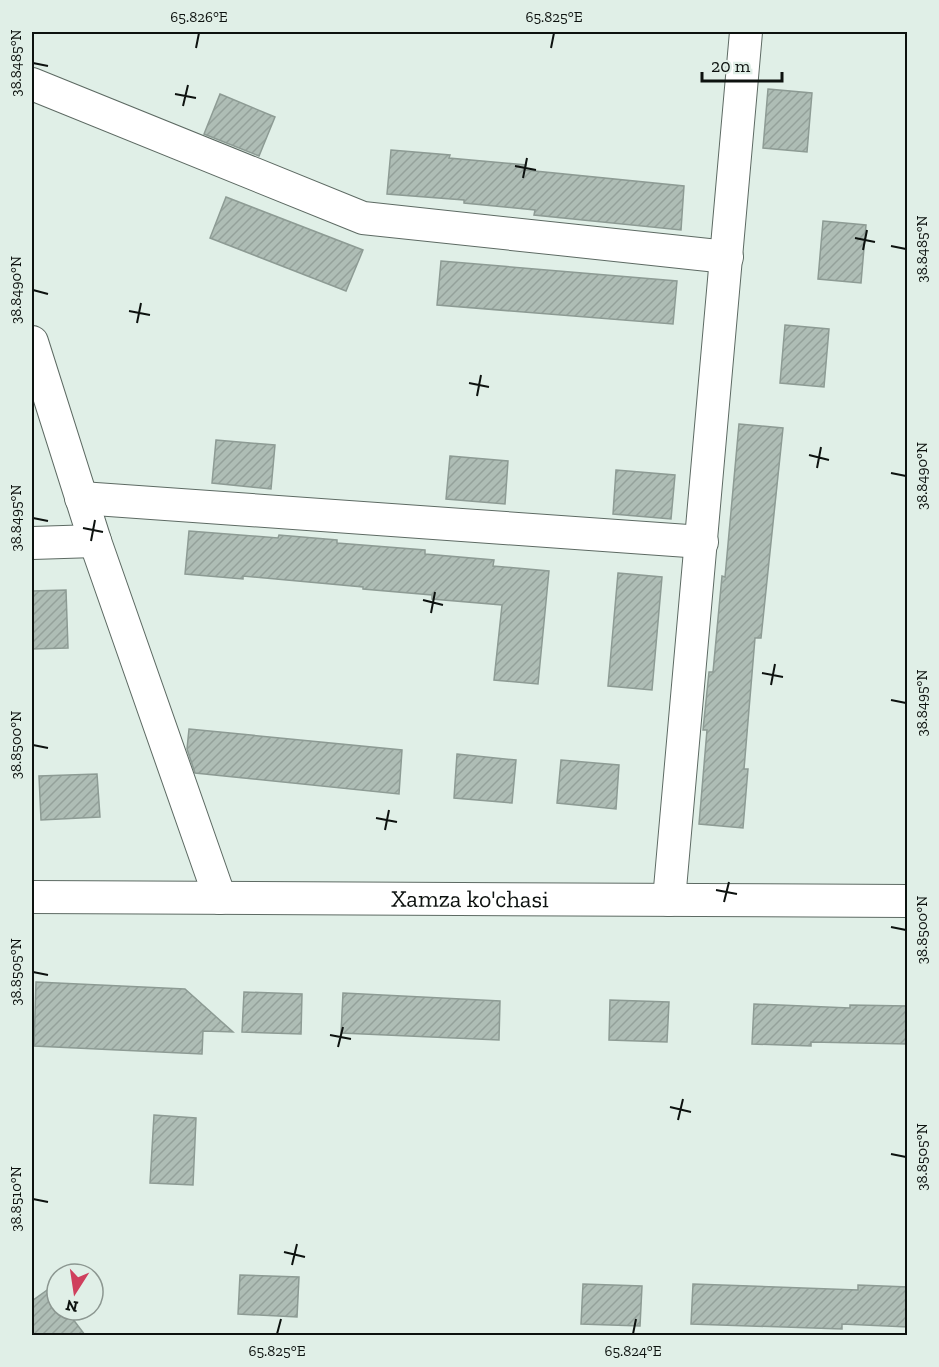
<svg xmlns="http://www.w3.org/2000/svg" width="939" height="1367" viewBox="0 0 939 1367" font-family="'Zilla Slab',serif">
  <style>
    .building { fill: url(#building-hatch); stroke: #8d9b94; stroke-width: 1.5 }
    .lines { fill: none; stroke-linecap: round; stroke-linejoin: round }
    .minor-casing { stroke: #5d6a63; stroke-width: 34 }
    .minor { stroke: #fff; stroke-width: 32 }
    .ticks { fill: none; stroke: #0d120f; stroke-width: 2 }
    .labels { text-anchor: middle; stroke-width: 6; stroke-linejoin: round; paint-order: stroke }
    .street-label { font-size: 24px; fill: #0d120f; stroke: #e0efe7 }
    .neatline { fill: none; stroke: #0d120f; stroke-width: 2 }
    .ticks-label { font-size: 15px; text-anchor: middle; fill: #0d120f }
  </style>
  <defs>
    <pattern id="building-hatch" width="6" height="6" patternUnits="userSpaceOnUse" patternTransform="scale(1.5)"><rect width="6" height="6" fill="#aebdb5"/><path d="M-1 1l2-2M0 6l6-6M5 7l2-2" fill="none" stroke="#94a19a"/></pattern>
  </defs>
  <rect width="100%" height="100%" fill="#e0efe7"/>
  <g class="building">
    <path d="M 768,89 L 812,93 L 807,152 L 763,148 Z"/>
    <path d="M 220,94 L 275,117 L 259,156 L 204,134 Z"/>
    <path d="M 391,150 L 450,155 L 449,158 L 526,165 L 525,170 L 684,186 L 681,230 L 534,215 L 535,210 L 464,203 L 464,200 L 387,194 Z"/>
    <path d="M 226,197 L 363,250 L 346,291 L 210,238 Z"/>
    <path d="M 823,221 L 866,225 L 861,283 L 818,279 Z"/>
    <path d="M 441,261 L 677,281 L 673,324 L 437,305 Z"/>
    <path d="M 785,325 L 829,329 L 824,387 L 780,383 Z"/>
    <path d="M 739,424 L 783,428 L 761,638 L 755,638 L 744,769 L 748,769 L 743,828 L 699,824 L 707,730 L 703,730 L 709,672 L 713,672 L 722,576 L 725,577 Z"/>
    <path d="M 216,440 L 275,445 L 271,489 L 212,483 Z"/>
    <path d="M 450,456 L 508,461 L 505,504 L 446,499 Z"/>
    <path d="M 616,470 L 675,475 L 671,519 L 613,514 Z"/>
    <path d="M 189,531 L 278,538 L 279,535 L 337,540 L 337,543 L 425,550 L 425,554 L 494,560 L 493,566 L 549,571 L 538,684 L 494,680 L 502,605 L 432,599 L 432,595 L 363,589 L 363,587 L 243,576 L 243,579 L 185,574 Z"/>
    <path d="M 618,573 L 662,577 L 652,690 L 608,686 Z"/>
    <path d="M 66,590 L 68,648 L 32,649 L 32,591 Z"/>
    <path d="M 189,729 L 402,750 L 399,794 L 195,773 L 187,749 Z"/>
    <path d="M 457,754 L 516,760 L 512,803 L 454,798 Z"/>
    <path d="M 561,760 L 619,765 L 616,809 L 557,803 Z"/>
    <path d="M 97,774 L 100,817 L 41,820 L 39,776 Z"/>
    <path d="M 36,982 L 185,989 L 233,1032 L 203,1031 L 202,1054 L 34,1046 Z"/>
    <path d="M 244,992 L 302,994 L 301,1034 L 242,1032 Z"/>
    <path d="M 343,993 L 500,1001 L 499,1040 L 341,1033 Z"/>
    <path d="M 610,1000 L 669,1002 L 667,1042 L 609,1040 Z"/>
    <path d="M 754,1004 L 850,1008 L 850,1005 L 908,1006 L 908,1044 L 811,1042 L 811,1046 L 752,1044 Z"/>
    <path d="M 154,1115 L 196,1118 L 193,1185 L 150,1183 Z"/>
    <path d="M 240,1275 L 299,1277 L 297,1317 L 238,1314 Z"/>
    <path d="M 583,1284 L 642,1286 L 640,1326 L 581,1324 Z"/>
    <path d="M 693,1284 L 858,1290 L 858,1285 L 908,1287 L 908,1327 L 842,1324 L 842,1329 L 691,1324 Z"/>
    <path d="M 50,1288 L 57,1298 L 57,1310 L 66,1310 L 85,1335 L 32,1335 L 32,1301 Z"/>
  </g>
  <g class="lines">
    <g class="minor-casing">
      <g id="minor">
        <path d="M 32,84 L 363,218 L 727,257"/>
        <path d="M 32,342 L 95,541 L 220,898"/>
        <path d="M 81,498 L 702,542"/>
        <path d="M 32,543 L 95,541"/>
        <path id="s1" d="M 32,897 L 908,901"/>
        <path d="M 669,900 L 746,32"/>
      </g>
    </g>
    <use href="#minor" class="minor"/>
  </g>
  <path class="ticks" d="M 196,48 L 199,33M 551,48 L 554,33M 33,63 L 48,66M 175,94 L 196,98M 183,106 L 188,85M 515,166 L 536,170M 523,178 L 527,158M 855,238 L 875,242M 891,246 L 906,249M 863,250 L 867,230M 33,290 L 48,294M 129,311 L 150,315M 137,323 L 141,303M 469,383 L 489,387M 477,396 L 481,375M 809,455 L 829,460M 817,468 L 821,447M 891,473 L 906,476M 33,518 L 48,521M 83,528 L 103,532M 91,541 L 95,520M 423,600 L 443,605M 431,613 L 435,592M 762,673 L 783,677M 771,685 L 775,664M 891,700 L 906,703M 33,745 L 48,748M 376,818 L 397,822M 385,830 L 389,810M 716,890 L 737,894M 724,902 L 729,882M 891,927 L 906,930M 33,972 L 48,975M 330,1035 L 351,1039M 338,1047 L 343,1027M 670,1107 L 691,1112M 678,1120 L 683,1099M 891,1154 L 906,1157M 33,1199 L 48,1202M 284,1252 L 305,1257M 292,1265 L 297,1244M 277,1334 L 281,1319M 633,1334 L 636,1319"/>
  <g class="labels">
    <g class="street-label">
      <text dy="8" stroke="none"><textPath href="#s1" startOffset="438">Xamza ko'chasi</textPath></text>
    </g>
  </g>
  <rect width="939" height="1367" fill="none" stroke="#e0efe7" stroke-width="66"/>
  <g transform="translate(75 1292) rotate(192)"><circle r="28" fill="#e0efe7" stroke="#8c9791" stroke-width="1.5"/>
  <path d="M0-4.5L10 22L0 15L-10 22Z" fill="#cf3f5d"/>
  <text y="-9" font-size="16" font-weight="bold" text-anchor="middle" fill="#0d120f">N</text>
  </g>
  <path d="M702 72v9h80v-9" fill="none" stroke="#0d120f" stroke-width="3"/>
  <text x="711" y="72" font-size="18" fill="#0d120f" stroke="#e0efe7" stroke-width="4.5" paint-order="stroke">20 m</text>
  <rect x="33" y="33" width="873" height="1301" class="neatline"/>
  <g class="ticks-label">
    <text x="199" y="22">65.826°E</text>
    <text x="554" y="22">65.825°E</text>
    <text transform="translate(16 63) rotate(-90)" y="5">38.8485°N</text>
    <text transform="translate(922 249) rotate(-90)" y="5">38.8485°N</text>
    <text transform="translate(16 290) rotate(-90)" y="5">38.8490°N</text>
    <text transform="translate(922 476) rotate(-90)" y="5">38.8490°N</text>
    <text transform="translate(16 518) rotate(-90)" y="5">38.8495°N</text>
    <text transform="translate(922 703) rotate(-90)" y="5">38.8495°N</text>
    <text transform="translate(16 745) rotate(-90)" y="5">38.8500°N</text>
    <text transform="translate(922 930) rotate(-90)" y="5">38.8500°N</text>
    <text transform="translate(16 972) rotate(-90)" y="5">38.8505°N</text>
    <text transform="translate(922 1157) rotate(-90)" y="5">38.8505°N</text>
    <text transform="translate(16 1199) rotate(-90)" y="5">38.8510°N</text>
    <text x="277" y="1356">65.825°E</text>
    <text x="633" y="1356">65.824°E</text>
  </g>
</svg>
